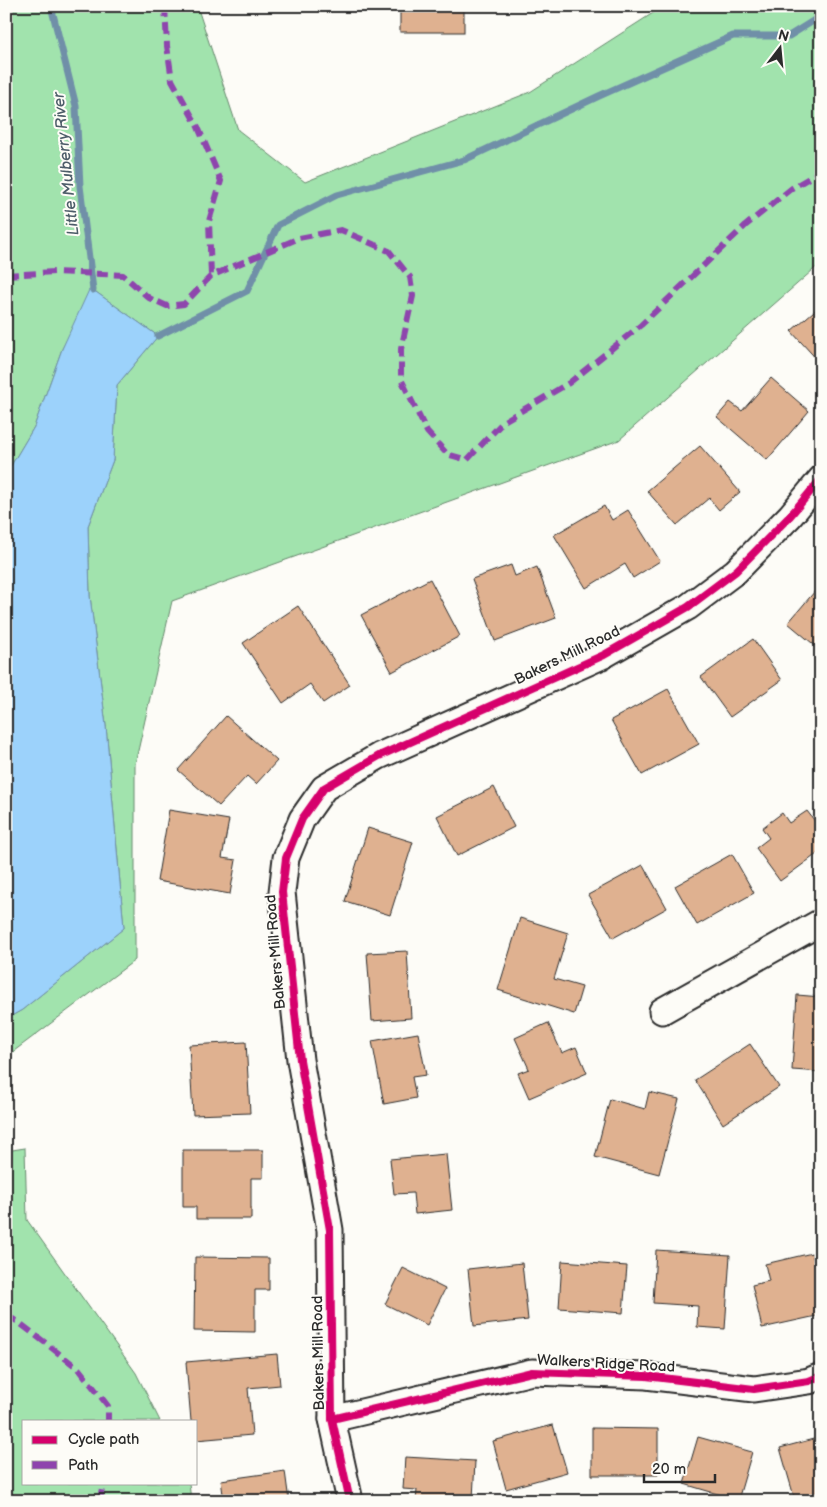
<svg xmlns="http://www.w3.org/2000/svg" width="827" height="1507" viewBox="0 0 827 1507" font-family="'Balsamiq Sans',sans-serif">
  <style>
    .green { fill: #a1e3ad; stroke: #66876c }
    .water { fill: #9cd2fb; stroke: #6f8fa8 }
    .lines { fill: none; stroke-linecap: round; stroke-linejoin: round }
    .stream { stroke: #6f8fa8; stroke-width: 7 }
    .building { fill: #dfb190; stroke: #2b2b2b }
    .minor-casing { stroke: #2b2b2b; stroke-width: 29 }
    .minor { stroke: #fdfcf7; stroke-width: 25 }
    .quiet { stroke: #8e44ad; stroke-width: 6; stroke-dasharray: 12 6; stroke-linecap: butt }
    .cycleway-casing { stroke: #fdfcf7; stroke-width: 11 }
    .cycleway { stroke: #d6006c; stroke-width: 8 }
    .labels { text-anchor: middle; stroke-width: 4; stroke-linejoin: round; paint-order: stroke }
    .street-label { font-size: 15px; fill: #2b2b2b; stroke: #fdfcf7 }
    .water-label { font-size: 16px; font-style: italic; fill: #4d5d69; stroke: #fdfcf7 }
  </style>
  <rect width="100%" height="100%" fill="#fdfcf7"/>
  <filter id="ink" filterUnits="userSpaceOnUse"><feTurbulence type="fractalNoise" baseFrequency=".02" numOctaves="2"/><feDisplacementMap in="SourceGraphic" scale="10" xChannelSelector="R" yChannelSelector="G"/><feConvolveMatrix kernelMatrix="1 2 1 2 8 2 1 2 1" color-interpolation-filters="sRGB"/></filter>
  <g filter="url(#ink)">
    <g class="green">
      <path d="M 6,6 L 197,6 L 238,130 L 305,182 L 530,92 L 664,6 L 821,6 L 821,263 L 619,440 L 172,601 L 135,764 L 135,960 L 6,1057 L 6,1019 L 22,1010 L 124,928 L 106,726 L 90,596 L 88,526 L 113,460 L 117,385 L 158,336 L 93,290 L 62,349 L 34,427 L 6,474 Z"/>
      <path d="M 25,1148 L 27,1220 L 136,1373 L 160,1421 L 24,1421 L 24,1483 L 189,1483 L 191,1501 L 6,1501 L 6,1151 Z"/>
    </g>
    <path class="water" d="M 89,290 L 93,290 L 158,336 L 117,385 L 113,460 L 88,526 L 90,596 L 106,726 L 124,928 L 22,1010 L 6,1019 L 6,474 L 34,427 L 62,349 Z"/>
    <g class="lines">
      <g class="stream">
        <path d="M 51,6 L 76,106 L 80,186 L 93,290"/>
        <path d="M 158,336 L 247,291 L 278,225 L 337,195 L 464,160 L 599,96 L 733,36 L 789,36 L 821,16"/>
      </g>
    </g>
    <g class="building">
      <rect x="400" y="6" width="64" height="26"/>
      <path d="M 821,305 L 821,364 L 791,331 Z"/>
      <path d="M 771,378 L 809,411 L 767,460 L 717,417 L 730,402 L 742,411 Z"/>
      <path d="M 700,446 L 740,492 L 719,510 L 709,498 L 677,525 L 647,491 Z"/>
      <path d="M 604,506 L 612,520 L 628,510 L 660,561 L 633,578 L 625,564 L 586,588 L 554,535 Z"/>
      <path d="M 511,565 L 515,576 L 537,567 L 556,618 L 495,641 L 472,579 Z"/>
      <path d="M 430,579 L 460,636 L 392,672 L 361,615 Z"/>
      <path d="M 821,584 L 821,645 L 818,648 L 788,623 Z"/>
      <path d="M 298,606 L 350,685 L 323,703 L 310,684 L 283,703 L 243,643 Z"/>
      <path d="M 753,639 L 782,680 L 730,717 L 701,677 Z"/>
      <path d="M 668,689 L 699,744 L 642,775 L 611,720 Z"/>
      <path d="M 226,716 L 277,761 L 256,784 L 247,776 L 219,806 L 178,770 Z"/>
      <path d="M 494,787 L 514,827 L 457,856 L 437,816 Z"/>
      <path d="M 169,810 L 229,820 L 222,858 L 236,860 L 230,894 L 157,881 Z"/>
      <path d="M 807,811 L 821,829 L 821,851 L 780,881 L 756,848 L 769,838 L 762,828 L 782,813 L 789,823 Z"/>
      <path d="M 368,828 L 413,842 L 390,915 L 345,901 Z"/>
      <path d="M 732,854 L 754,893 L 697,925 L 675,886 Z"/>
      <path d="M 643,865 L 667,908 L 613,938 L 588,895 Z"/>
      <path d="M 520,918 L 568,933 L 554,979 L 582,987 L 574,1014 L 498,990 Z"/>
      <path d="M 407,951 L 411,1018 L 372,1021 L 367,953 Z"/>
      <path d="M 797,995 L 821,997 L 821,1072 L 792,1070 Z"/>
      <path d="M 548,1023 L 562,1053 L 576,1047 L 587,1073 L 529,1098 L 518,1073 L 529,1069 L 515,1038 Z"/>
      <path d="M 418,1033 L 426,1075 L 412,1077 L 416,1098 L 384,1104 L 372,1041 Z"/>
      <path d="M 246,1042 L 250,1113 L 193,1115 L 189,1045 Z"/>
      <path d="M 750,1044 L 779,1087 L 723,1124 L 695,1080 Z"/>
      <path d="M 649,1092 L 679,1099 L 659,1174 L 595,1157 L 610,1099 L 645,1109 Z"/>
      <path d="M 183,1150 L 263,1150 L 263,1178 L 251,1178 L 251,1219 L 196,1219 L 196,1207 L 183,1207 Z"/>
      <path d="M 446,1154 L 452,1210 L 415,1214 L 413,1193 L 394,1194 L 390,1159 Z"/>
      <path d="M 656,1250 L 730,1255 L 725,1329 L 697,1327 L 698,1306 L 653,1303 Z"/>
      <path d="M 812,1253 L 821,1292 L 821,1315 L 762,1328 L 752,1285 L 769,1281 L 765,1264 Z"/>
      <path d="M 195,1257 L 269,1258 L 269,1290 L 255,1290 L 255,1332 L 194,1331 Z"/>
      <path d="M 562,1261 L 627,1266 L 623,1313 L 559,1308 Z"/>
      <path d="M 522,1263 L 528,1320 L 474,1326 L 468,1269 Z"/>
      <path d="M 403,1268 L 445,1289 L 427,1325 L 385,1304 Z"/>
      <path d="M 277,1354 L 280,1385 L 248,1388 L 252,1435 L 196,1440 L 196,1421 L 191,1421 L 186,1362 Z"/>
      <path d="M 553,1425 L 567,1472 L 506,1489 L 493,1441 Z"/>
      <path d="M 592,1428 L 658,1429 L 658,1475 L 592,1475 Z"/>
      <path d="M 698,1437 L 752,1452 L 738,1500 L 684,1484 Z"/>
      <path d="M 821,1437 L 821,1493 L 795,1500 L 780,1448 Z"/>
      <path d="M 405,1457 L 475,1461 L 473,1499 L 495,1501 L 416,1501 L 417,1490 L 403,1489 Z"/>
      <path d="M 285,1471 L 289,1501 L 224,1501 L 221,1480 Z"/>
    </g>
    <g class="lines">
      <g class="minor-casing">
        <g id="minor">
          <path d="M 662,1011 L 821,922"/>
          <path d="M 332,1419 L 532,1372 L 646,1376 L 754,1389 L 809,1381 L 821,1376"/>
          <path d="M 350,1501 L 332,1419 L 330,1230 L 300,1060 L 282,892 L 286,858 L 302,819 L 324,788 L 379,756 L 604,655 L 688,607 L 736,571 L 790,516 L 821,479"/>
        </g>
      </g>
      <use href="#minor" class="minor"/>
      <g class="quiet">
        <path d="M 165,6 L 167,46 L 172,80 L 198,127 L 221,181 L 209,221 L 211,276"/>
        <path d="M 6,275 L 55,272 L 123,275 L 149,298 L 167,306 L 184,304 L 211,276 L 299,238 L 341,230 L 389,251 L 410,277 L 413,296 L 401,349 L 401,379 L 427,432 L 447,454 L 467,460 L 504,421 L 569,383 L 641,325 L 745,226 L 792,188 L 821,171"/>
        <path d="M 6,1316 L 17,1321 L 79,1369 L 108,1406 L 108,1421"/>
        <path d="M 97,1501 L 101,1495 L 103,1483"/>
      </g>
      <g class="cycleway-casing">
        <g id="cycleway">
          <path d="M 332,1419 L 532,1372 L 646,1376 L 754,1389 L 809,1381 L 821,1376"/>
          <path d="M 350,1501 L 332,1419 L 330,1230 L 300,1060 L 282,892 L 286,858 L 302,819 L 324,788 L 379,756 L 604,655 L 688,607 L 736,571 L 790,516 L 821,479"/>
        </g>
      </g>
      <use href="#cycleway" class="cycleway"/>
    </g>
  </g>
  <g class="labels">
    <g class="street-label">
      <text transform="translate(567 655) rotate(-26)" y="5">Bakers Mill Road</text>
      <text transform="translate(275 952) rotate(-95)" y="5">Bakers Mill Road</text>
      <text transform="translate(318 1353) rotate(-91)" y="5">Bakers Mill Road</text>
      <text transform="translate(606 1363) rotate(3)" y="5">Walkers Ridge Road</text>
    </g>
    <g class="water-label">
      <text transform="translate(65 164) rotate(-96)" y="6">Little Mulberry River</text>
    </g>
  </g>
  <rect width="827" height="1507" fill="none" stroke="#fdfcf7" stroke-width="25"/>
  <rect x="12" y="12" width="802" height="1482" fill="none" stroke="#2b2b2b" stroke-width="2" filter="url(#ink)"/>
  <rect x="22" y="1420" width="175" height="65" fill="#fdfcf7" stroke="#a9a8a5"/>
  <rect x="32" y="1436" width="25" height="8" fill="#d6006c" stroke="#a9a8a5"/>
  <text x="68" y="1444" font-size="15" fill="#2b2b2b">Cycle path</text>
  <rect x="32" y="1461" width="25" height="8" fill="#8e44ad" stroke="#a9a8a5"/>
  <text x="68" y="1470" font-size="15" fill="#2b2b2b">Path</text>
  <g transform="translate(780 48) rotate(16)" stroke="#fdfcf7" stroke-width="4" paint-order="stroke">
  <path d="M0-4L9 19L0 12L-9 19Z" fill="#2b2b2b"/>
  <text y="-8" font-size="14" font-weight="bold" text-anchor="middle" fill="#2b2b2b">N</text>
  </g>
  <path d="M644 1474v8h71v-8" fill="none" stroke="#2b2b2b" stroke-width="2.5"/>
  <text x="652" y="1474" font-size="15" fill="#2b2b2b" stroke="#fdfcf7" stroke-width="4" paint-order="stroke">20 m</text>
</svg>
